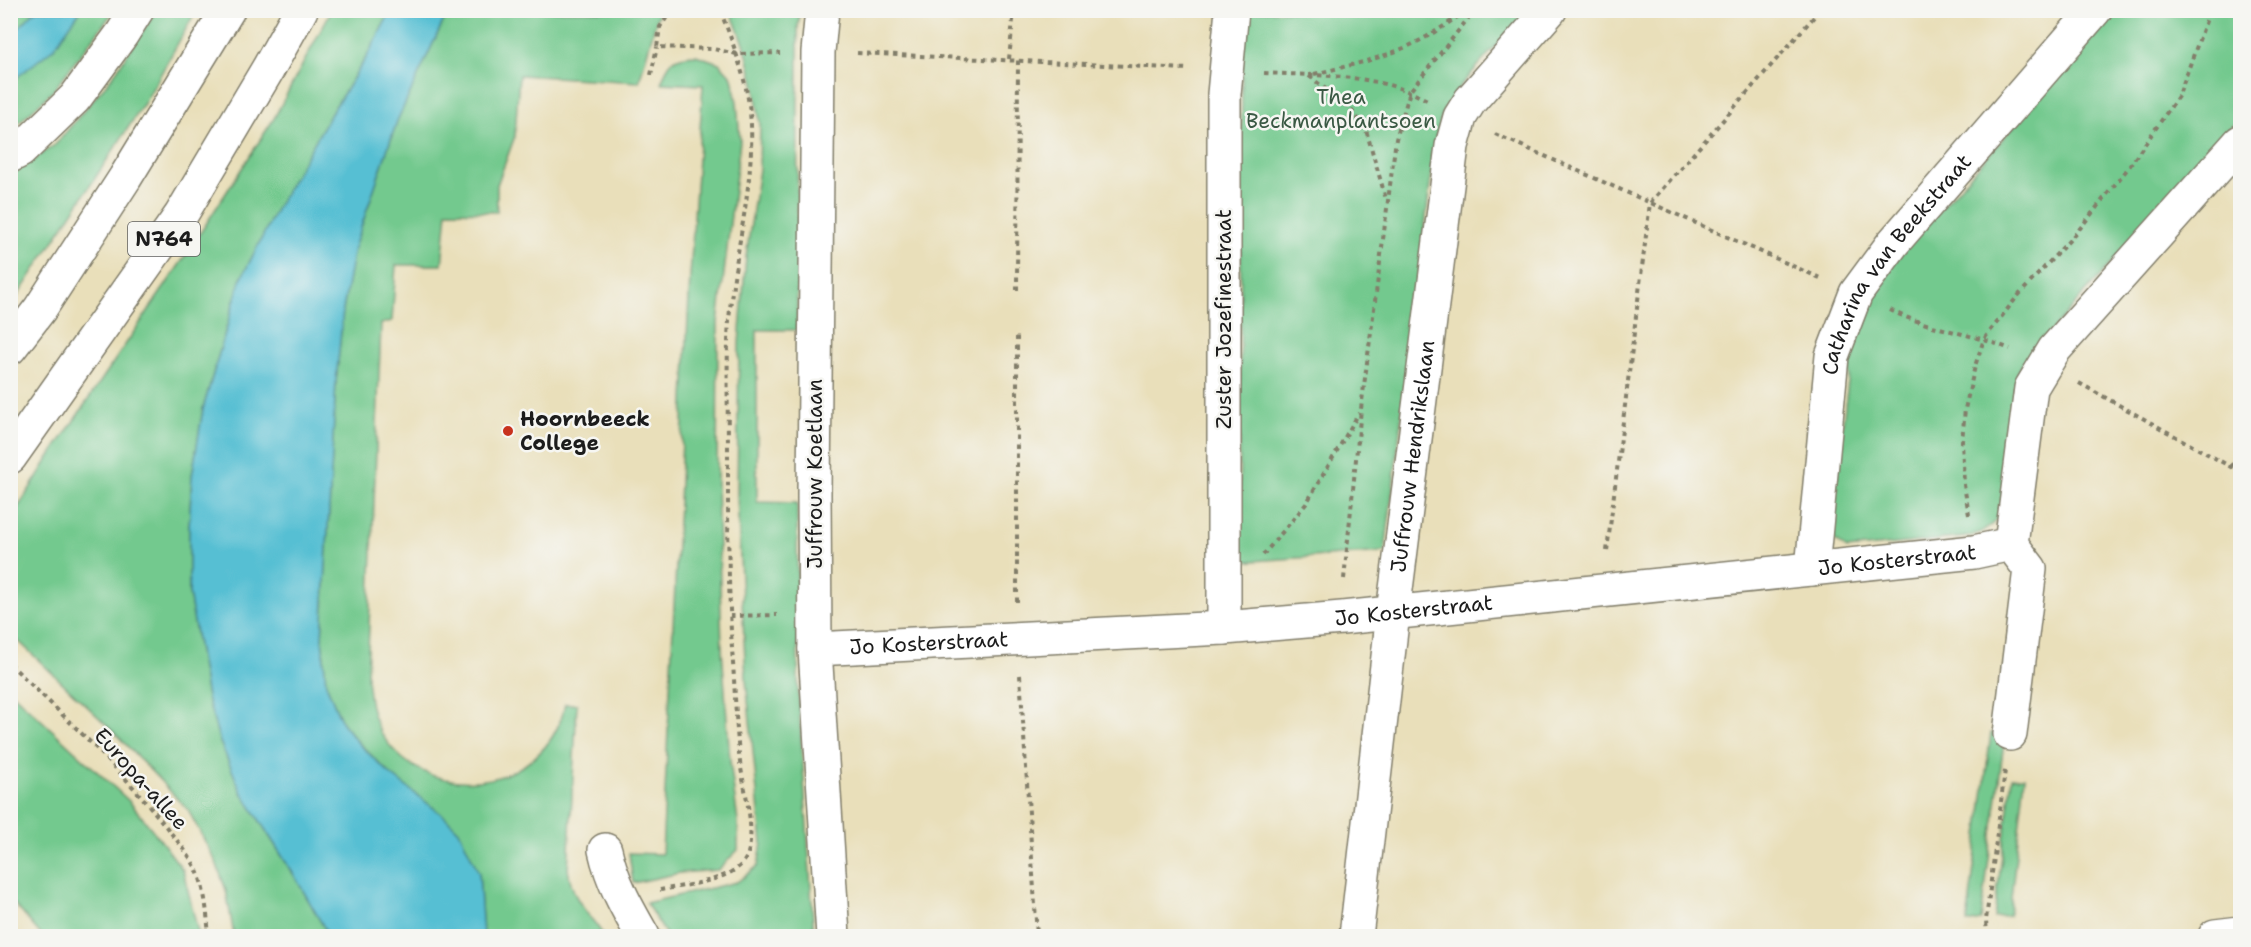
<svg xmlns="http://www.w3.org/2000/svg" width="2251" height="947" viewBox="0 0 2251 947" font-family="'Shantell Sans',sans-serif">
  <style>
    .green { fill: #73c98e; stroke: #487255; stroke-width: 1.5 }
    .water { fill: #57bfd3; stroke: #3a6e78; stroke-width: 1.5 }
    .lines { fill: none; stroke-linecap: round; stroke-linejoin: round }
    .minor-casing { stroke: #827e6b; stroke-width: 36 }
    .major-casing { stroke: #827e6b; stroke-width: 36 }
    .path { stroke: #827e6b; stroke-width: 4; stroke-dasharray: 4.5 4.5; stroke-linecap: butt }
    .minor { stroke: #fff; stroke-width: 33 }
    .major { stroke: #fff; stroke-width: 33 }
    .poi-dot { fill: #c8321e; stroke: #f6f6f2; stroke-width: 2 }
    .labels { text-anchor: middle; stroke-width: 5; stroke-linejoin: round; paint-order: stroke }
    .shield { fill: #f6f6f2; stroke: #5d5d5c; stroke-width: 1.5 }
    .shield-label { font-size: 20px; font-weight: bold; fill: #1c1c1c }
    .park-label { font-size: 21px; fill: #3a5944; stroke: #f6f6f2 }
    .street-label { font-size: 21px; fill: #1c1c1c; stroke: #f6f6f2 }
    .poi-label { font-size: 21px; font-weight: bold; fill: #1c1c1c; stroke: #f6f6f2; text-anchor: start }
  </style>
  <rect width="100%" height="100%" fill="#f6f6f2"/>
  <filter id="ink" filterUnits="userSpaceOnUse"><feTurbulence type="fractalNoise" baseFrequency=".0167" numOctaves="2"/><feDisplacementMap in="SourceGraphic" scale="12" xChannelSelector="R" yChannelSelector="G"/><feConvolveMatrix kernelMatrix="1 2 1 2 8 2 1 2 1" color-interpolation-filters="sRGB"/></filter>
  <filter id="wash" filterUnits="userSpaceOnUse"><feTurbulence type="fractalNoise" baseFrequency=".008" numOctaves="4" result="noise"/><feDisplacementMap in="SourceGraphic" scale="24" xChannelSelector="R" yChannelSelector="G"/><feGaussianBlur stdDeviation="1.35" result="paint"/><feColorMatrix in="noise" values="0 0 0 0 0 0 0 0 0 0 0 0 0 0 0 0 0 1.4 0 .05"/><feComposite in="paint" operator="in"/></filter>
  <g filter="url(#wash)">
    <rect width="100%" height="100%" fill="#e9dfba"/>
    <g class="green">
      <path d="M 11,11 L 36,11 L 11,36 Z"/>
      <path d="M 80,11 L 114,11 L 52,92 L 11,130 L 10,82 L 53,48 Z"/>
      <path d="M 156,11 L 196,11 L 145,102 L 11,306 L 10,176 L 56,144 L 113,76 Z"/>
      <path d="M 331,11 L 391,11 L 366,58 L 332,112 L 279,204 L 240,281 L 203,409 L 192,476 L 189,526 L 189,593 L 207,697 L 220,742 L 241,791 L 294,875 L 329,936 L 234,936 L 226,890 L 216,862 L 188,810 L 112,730 L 11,634 L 10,520 L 50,456 L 186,255 L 273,120 Z"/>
      <path d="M 448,11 L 659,11 L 639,82 L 519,75 L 515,136 L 497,185 L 497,212 L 447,211 L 442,265 L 396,265 L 392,321 L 381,324 L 367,678 C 369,695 370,711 378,727 C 419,809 547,796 565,704 L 577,704 L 568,869 C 573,903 587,910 604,936 L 483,936 L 479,873 L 445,817 L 390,774 L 359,743 L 342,723 L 326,684 L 322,638 L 336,382 L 343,310 L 354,248 L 397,121 Z"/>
      <path d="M 730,11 L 800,11 L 798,28 L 797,330 L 757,330 L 757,502 L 797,503 L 798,688 L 814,936 L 667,936 L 646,903 L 737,882 L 758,866 L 762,843 L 746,680 L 737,496 L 739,343 L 746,257 L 759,169 L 760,124 L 754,83 L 744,43 Z"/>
      <path d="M 1245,11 L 1527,11 L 1462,84 L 1443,111 L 1436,136 L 1385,552 L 1239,562 L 1242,61 Z"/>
      <path d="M 2116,11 L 2240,11 L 2240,118 L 2022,364 L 2017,375 L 2002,507 C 1995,526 1985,533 1966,537 L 1847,549 L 1834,540 L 1830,528 L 1854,333 L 1867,292 Z"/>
      <path d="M 696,55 L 719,63 L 732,77 L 737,102 L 740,141 L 718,323 L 717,484 L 722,649 L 730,761 L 738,822 L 738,850 L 718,870 L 680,873 L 633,883 L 629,853 L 662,854 L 690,276 L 703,85 L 661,83 C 670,60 671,56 696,55 Z"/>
      <path d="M 11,692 L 129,801 L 159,838 L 183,870 L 199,936 L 42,936 L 11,900 Z"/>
      <path d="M 1991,733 L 2005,734 L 1981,920 L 1967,923 Z"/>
      <path d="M 2012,777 L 2025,777 L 2009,916 L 1994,918 Z"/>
    </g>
    <g class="water">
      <path d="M 36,10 L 80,11 L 54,48 L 11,82 L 11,36 Z"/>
      <path d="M 391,11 L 448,11 L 397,121 L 354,248 L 343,310 L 336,382 L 322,638 L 326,684 L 342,723 L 359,744 L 390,774 L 445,817 L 459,831 L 479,873 L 483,936 L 329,936 L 294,875 L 241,791 L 220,742 L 207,697 L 189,593 L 189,526 L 192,476 L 203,409 L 240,281 L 279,204 L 332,112 L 366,58 Z"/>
    </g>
  </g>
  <g filter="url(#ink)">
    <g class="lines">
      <g class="minor-casing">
        <g id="minor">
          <path d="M 822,10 L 818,52 L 814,494 L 815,649 L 833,936"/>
          <path d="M 10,156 L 20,151 L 75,98 L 122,34 L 137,10"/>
          <path id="s1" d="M 1812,569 L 1832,356 L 1856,293 L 1893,243 L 2095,10"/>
          <path d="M 1224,628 L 1224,94 L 1232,10"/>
          <path id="s2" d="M 815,649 L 1224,628 L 1342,618 L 1974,552 L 2011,544"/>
          <path d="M 2010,734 L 2030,569 L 2011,544 L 2031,388 L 2054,350 L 2240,142"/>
          <path d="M 605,850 C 612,882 627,908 643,936"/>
          <path id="s3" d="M 1356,936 L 1393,613 L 1452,146 L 1460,117 L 1470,101 L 1550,10"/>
          <path d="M 2215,936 L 2240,933"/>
        </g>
      </g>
      <g class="major-casing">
        <g id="major">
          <path d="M 10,348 L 40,309 L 125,178 L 228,10"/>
          <path d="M 10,457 L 181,215 L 268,69 L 301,10"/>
        </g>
      </g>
      <g class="path">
        <path d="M 672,10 L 660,27 L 657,47 L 713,49 L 737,54 L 780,53"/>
        <path d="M 857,53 L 1188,69"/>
        <path d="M 1009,59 L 1014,10"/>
        <path d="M 1264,73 C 1320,76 1376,73 1427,100"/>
        <path d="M 1314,74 C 1343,67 1372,61 1399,50 C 1423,41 1446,25 1467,10"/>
        <path d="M 651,75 L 657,47"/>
        <path d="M 1309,76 L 1350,108 L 1366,130 L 1386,199"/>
        <path d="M 1495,134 L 1820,278"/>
        <path d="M 1017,290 L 1018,60"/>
        <path d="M 1890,310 C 1928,329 1971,333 2010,349"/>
        <path d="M 2079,383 L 2240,472"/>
        <path d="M 2230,467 L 2240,455"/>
        <path d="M 1969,515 L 1964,485 L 1962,441 L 1965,409 L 1975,366 L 1984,339 L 2017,297 L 2077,232 L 2129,167 L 2179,95 L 2210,10"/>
        <path d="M 1607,551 L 1650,203 L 1820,10"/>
        <path d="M 1263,555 L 1306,504 L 1359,413"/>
        <path d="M 1344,579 L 1361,409 L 1396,139 L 1410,91 L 1475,10"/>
        <path d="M 1017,602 L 1017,336"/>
        <path d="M 730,616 L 777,615"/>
        <path d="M 10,664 C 64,717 121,768 167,828 C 178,842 191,856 198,873 C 206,893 207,915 209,936"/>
        <path d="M 1020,675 L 1037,936"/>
        <path d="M 660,890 C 684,885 741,881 748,853 C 756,824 742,784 739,754 C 736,724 735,693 733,663 C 728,595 728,527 728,458 C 728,420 727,382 728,343 C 729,270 754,198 751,125 C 749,85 735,48 720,10"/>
        <path d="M 1987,936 L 1986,920 L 2005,770"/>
      </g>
      <use href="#minor" class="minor"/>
      <use href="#major" class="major"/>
    </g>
  </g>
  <circle class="poi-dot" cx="508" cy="431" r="6"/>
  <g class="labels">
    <rect class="shield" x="128" y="222" width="72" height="34" rx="4.5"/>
    <g class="shield-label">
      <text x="164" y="246">N764</text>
    </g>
    <g class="park-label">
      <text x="1341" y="104">Thea<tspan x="1341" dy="24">Beckmanplantsoen</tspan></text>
    </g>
    <g class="street-label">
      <text dy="7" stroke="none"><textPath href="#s1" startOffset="326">Catharina van Beekstraat</textPath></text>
      <text transform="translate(1224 319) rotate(-90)" y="7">Zuster Jozefinestraat</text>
      <text dy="7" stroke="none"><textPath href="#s3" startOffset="483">Juffrouw Hendrikslaan</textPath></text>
      <text transform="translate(815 474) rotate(-90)" y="7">Juffrouw Koetlaan</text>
      <text dy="7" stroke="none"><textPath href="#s2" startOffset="1086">Jo Kosterstraat</textPath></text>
      <text dy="7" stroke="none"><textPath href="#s2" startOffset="600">Jo Kosterstraat</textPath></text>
      <text dy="7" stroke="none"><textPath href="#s2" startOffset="114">Jo Kosterstraat</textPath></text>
      <text transform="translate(141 779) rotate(48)" y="7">Europa-allee</text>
    </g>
    <g class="poi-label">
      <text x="520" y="426">Hoornbeeck<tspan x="520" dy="24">College</tspan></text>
    </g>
  </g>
  <rect width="2251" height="947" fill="none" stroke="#f6f6f2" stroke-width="36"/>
</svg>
